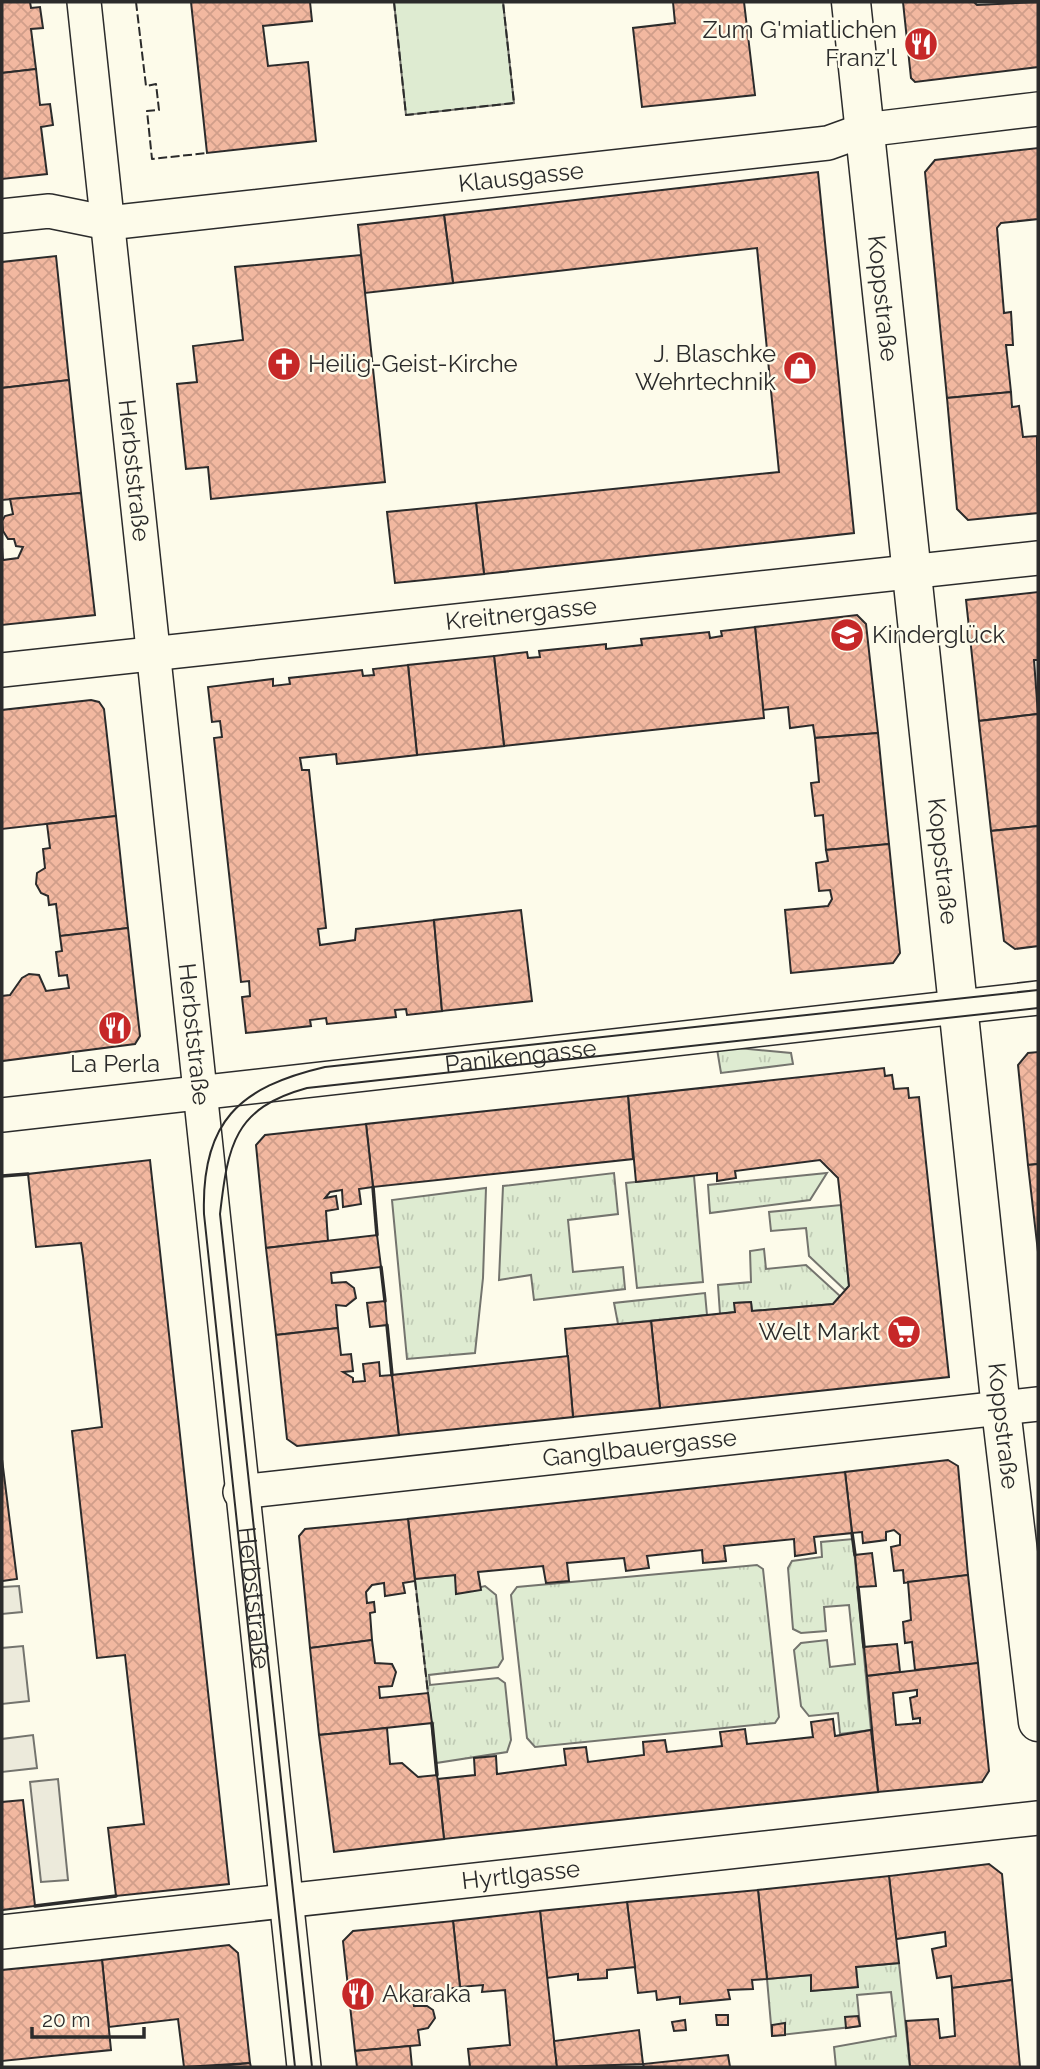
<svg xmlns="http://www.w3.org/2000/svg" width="1040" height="2069" viewBox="0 0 1040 2069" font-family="Raleway,sans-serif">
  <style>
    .grass { fill: url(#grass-tufts); stroke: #74746e; stroke-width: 2 }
    .pitch { fill: #deebd1; stroke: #74746e; stroke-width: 2 }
    .parking { fill: #eceadb; stroke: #74746e; stroke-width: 2 }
    .building { fill: url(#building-cross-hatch); stroke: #2b2b2b; stroke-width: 2; fill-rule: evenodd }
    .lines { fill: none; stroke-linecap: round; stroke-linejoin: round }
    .minor-casing { stroke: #2b2b2b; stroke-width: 36 }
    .secondary-casing { stroke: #2b2b2b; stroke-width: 41 }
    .minor { stroke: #fdfbea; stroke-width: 33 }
    .secondary { stroke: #fdfbea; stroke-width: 38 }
    .tram { stroke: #2b2b2b; stroke-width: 2 }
    .fence { stroke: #2b2b2b; stroke-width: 2; stroke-dasharray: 9 3.5; stroke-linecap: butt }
    .wall { stroke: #2b2b2b; stroke-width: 3.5 }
    .labels { text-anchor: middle; stroke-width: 5; stroke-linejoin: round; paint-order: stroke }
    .poi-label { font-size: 24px; fill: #2b2b2b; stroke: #fdfbea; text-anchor: end }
    .street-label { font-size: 24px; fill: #2b2b2b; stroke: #fdfbea }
  </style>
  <defs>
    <pattern id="grass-tufts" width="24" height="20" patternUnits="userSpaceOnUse" patternTransform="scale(1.75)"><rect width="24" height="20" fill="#deebd1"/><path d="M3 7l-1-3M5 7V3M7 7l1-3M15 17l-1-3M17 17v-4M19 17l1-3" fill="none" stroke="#bfcab4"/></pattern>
    <pattern id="building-cross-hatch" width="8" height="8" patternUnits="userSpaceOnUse" patternTransform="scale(1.75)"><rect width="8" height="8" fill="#f2b8a0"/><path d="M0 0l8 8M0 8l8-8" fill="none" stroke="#d09e8a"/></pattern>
  </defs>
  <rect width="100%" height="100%" fill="#fdfbea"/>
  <g class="grass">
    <path d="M 738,1048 L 791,1053 L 793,1064 L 721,1073 L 717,1049 Z"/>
    <path d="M 614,1173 L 618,1214 L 568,1220 L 573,1272 L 623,1267 L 625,1289 L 534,1300 L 531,1275 L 499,1280 L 503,1186 Z"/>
    <path d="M 827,1173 L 810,1200 L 710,1213 L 708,1185 Z"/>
    <path d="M 694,1176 L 703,1282 L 637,1288 L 626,1183 Z"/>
    <path d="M 486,1188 L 483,1278 L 475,1353 L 407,1359 L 392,1200 Z"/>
    <path d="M 841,1205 L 849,1286 L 845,1290 L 809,1256 L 806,1228 L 771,1231 L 769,1212 Z"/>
    <path d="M 764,1249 L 766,1269 L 806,1265 L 840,1296 L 833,1304 L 752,1311 L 751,1302 L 735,1303 L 735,1312 L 720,1314 L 718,1285 L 751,1282 L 750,1251 Z"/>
    <path d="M 705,1293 L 707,1315 L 618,1324 L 614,1303 Z"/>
    <path d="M 853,1539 L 871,1730 L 840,1734 L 838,1713 L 809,1716 L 801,1706 L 794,1650 L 801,1643 L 827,1640 L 830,1667 L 855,1664 L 849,1605 L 824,1607 L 826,1631 L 801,1633 L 793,1629 L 788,1568 L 792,1561 L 822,1557 L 821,1542 Z"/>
    <path d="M 757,1565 L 763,1569 L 779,1717 L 775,1723 L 535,1747 L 527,1738 L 511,1595 L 517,1587 Z"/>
    <path d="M 455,1575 L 457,1593 L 485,1586 L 496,1595 L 503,1659 L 498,1667 L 429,1675 L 430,1685 L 498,1678 L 505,1683 L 511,1740 L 507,1752 L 436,1763 L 415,1579 Z"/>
    <path d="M 899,1963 L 910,2067 L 836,2067 L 834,2047 L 896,2036 L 891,1992 L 857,1995 L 860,2026 L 772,2036 L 767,1979 L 811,1975 L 811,1991 L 857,1987 L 856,1967 Z"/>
  </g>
  <path class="pitch" d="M 394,2 L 503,2 L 514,103 L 406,115 Z"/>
  <g class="parking">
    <path d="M 19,1586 L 22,1612 L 2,1614 L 2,1587 Z"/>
    <path d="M 23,1646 L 29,1701 L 2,1704 L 2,1648 Z"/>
    <path d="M 33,1735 L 37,1768 L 2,1772 L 2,1739 Z"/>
    <path d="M 58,1779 L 68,1880 L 41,1882 L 30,1782 Z"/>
  </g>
  <g class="building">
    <path d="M 2,2 L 30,2 L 31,8 L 40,7 L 43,28 L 31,29 L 36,69 L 2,73 Z"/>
    <path d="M 191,2 L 310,2 L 312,21 L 263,26 L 268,66 L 308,62 L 316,141 L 207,153 Z"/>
    <path d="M 673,2 L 744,2 L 755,95 L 642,107 L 633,28 L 675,23 Z"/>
    <path d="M 903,2 L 974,2 L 977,5 L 1038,2 L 1038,67 L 915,82 L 911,78 Z"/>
    <path d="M 36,69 L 40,105 L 50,104 L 53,125 L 41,127 L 47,174 L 2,179 L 2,73 Z"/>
    <path d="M 1038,148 L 1038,219 L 1001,223 L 997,228 L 1004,313 L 1011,312 L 1013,345 L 1006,345 L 1011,392 L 947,398 L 925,172 L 935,160 Z"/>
    <path d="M 818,172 L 854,533 L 484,574 L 476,503 L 779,472 L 757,248 L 453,283 L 444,215 Z"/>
    <path d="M 444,215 L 453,283 L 365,293 L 358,225 Z"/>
    <path d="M 361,255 L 385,482 L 211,499 L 208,467 L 186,469 L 177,384 L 197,382 L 193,346 L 243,340 L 235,267 Z"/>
    <path d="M 56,256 L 69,380 L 2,388 L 2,262 Z"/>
    <path d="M 69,380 L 81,493 L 2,500 L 2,388 Z"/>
    <path d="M 1011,392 L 1012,407 L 1019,406 L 1023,437 L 1037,436 L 1038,513 L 968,520 L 957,509 L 947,398 Z"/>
    <path d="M 81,493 L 95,615 L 2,625 L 2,547 L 3,560 L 18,558 L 23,547 L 16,546 L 14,539 L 8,539 L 3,531 L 2,521 L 5,516 L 13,514 L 10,499 Z"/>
    <path d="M 476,503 L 484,574 L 395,583 L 387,512 Z"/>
    <path d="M 1038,592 L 1038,660 L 1034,660 L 1038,714 L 979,721 L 966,600 Z"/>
    <path d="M 857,615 L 866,624 L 878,733 L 815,738 L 813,725 L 790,728 L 788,707 L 763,710 L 755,627 Z"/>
    <path d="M 755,627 L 764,718 L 504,746 L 494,656 L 527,652 L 528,658 L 540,657 L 539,651 L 606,644 L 606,649 L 642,645 L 641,639 L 709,632 L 710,638 L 722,636 L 721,631 Z"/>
    <path d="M 494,656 L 504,746 L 417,755 L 408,665 Z"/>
    <path d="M 408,665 L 417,755 L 337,764 L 336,754 L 300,758 L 302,770 L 309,770 L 326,928 L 318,929 L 320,945 L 355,940 L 356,929 L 434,920 L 442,1011 L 407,1015 L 406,1009 L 395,1010 L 396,1017 L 327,1024 L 326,1018 L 310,1020 L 311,1026 L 246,1033 L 242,997 L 250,996 L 249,981 L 241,982 L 214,738 L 222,737 L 220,721 L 212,722 L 208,687 L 273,679 L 273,686 L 290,684 L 289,678 L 362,670 L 363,676 L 374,675 L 373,669 Z"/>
    <path d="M 91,700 L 99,702 L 104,709 L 116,816 L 2,829 L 2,710 Z"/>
    <path d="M 1038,714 L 1038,826 L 991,831 L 979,721 Z"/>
    <path d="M 878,733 L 889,844 L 826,850 L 823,815 L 815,816 L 811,783 L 819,782 L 815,738 Z"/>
    <path d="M 116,816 L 128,928 L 60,936 L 56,904 L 49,905 L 48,896 L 41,893 L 36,884 L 37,873 L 45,868 L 43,849 L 50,848 L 47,824 Z"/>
    <path d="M 1038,826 L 1038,946 L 1015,949 L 1004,941 L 991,831 Z"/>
    <path d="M 889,844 L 900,953 L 893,963 L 791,973 L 785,910 L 828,906 L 832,899 L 830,890 L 819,891 L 816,863 L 828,861 L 826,850 Z"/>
    <path d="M 521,910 L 532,1001 L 442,1011 L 434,920 Z"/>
    <path d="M 128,928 L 140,1036 L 135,1044 L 2,1061 L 2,996 L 10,995 L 22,978 L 29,974 L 39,975 L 46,991 L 69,988 L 67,975 L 59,976 L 56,952 L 62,951 L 60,936 Z"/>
    <path d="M 1038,1052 L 1038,1164 L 1028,1165 L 1018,1065 L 1028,1053 Z"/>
    <path d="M 884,1068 L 885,1076 L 892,1075 L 894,1089 L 908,1088 L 909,1098 L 919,1097 L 949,1377 L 660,1408 L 651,1321 L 735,1312 L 734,1303 L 751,1302 L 752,1311 L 833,1304 L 849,1286 L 841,1205 L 838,1178 L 820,1160 L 735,1171 L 736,1178 L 717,1181 L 717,1173 L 636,1182 L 628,1096 Z"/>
    <path d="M 628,1096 L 633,1159 L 373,1187 L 366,1124 Z"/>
    <path d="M 366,1124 L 373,1187 L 359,1189 L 361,1204 L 343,1207 L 342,1190 L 330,1192 L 325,1198 L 336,1196 L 338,1209 L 326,1211 L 328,1241 L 266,1248 L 256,1145 L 265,1135 Z"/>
    <path d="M 150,1160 L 229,1884 L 116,1896 L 108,1828 L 144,1824 L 125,1655 L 97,1658 L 72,1431 L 102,1427 L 83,1256 L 81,1243 L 36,1247 L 28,1174 Z"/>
    <path d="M 1038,1164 L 1038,1252 L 1028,1165 Z"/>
    <path d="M 377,1235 L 381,1267 L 331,1273 L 332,1283 L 346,1282 L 354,1288 L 356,1298 L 346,1306 L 336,1305 L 338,1328 L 276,1335 L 266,1248 Z"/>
    <path d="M 385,1301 L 387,1325 L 370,1327 L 367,1303 Z"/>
    <path d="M 651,1321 L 660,1408 L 573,1417 L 565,1329 Z"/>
    <path d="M 338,1328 L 341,1355 L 351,1354 L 353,1371 L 343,1372 L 353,1378 L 353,1382 L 365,1381 L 363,1364 L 379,1362 L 380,1376 L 392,1375 L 399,1435 L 297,1446 L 287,1439 L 276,1335 Z"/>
    <path d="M 568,1356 L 573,1417 L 399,1435 L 392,1375 Z"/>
    <path d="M 2,1459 L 17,1579 L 2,1581 Z"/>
    <path d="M 948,1460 L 958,1466 L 968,1575 L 904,1583 L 903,1570 L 894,1571 L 891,1547 L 900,1545 L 900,1535 L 894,1530 L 886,1532 L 886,1540 L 863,1543 L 862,1532 L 852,1533 L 845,1472 Z"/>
    <path d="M 845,1472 L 852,1533 L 814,1537 L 816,1553 L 795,1556 L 794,1539 L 724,1546 L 726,1561 L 703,1563 L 702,1550 L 647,1556 L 649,1568 L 626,1571 L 624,1558 L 567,1563 L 569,1581 L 546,1583 L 543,1566 L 478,1572 L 481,1590 L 456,1594 L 455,1575 L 415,1579 L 408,1519 Z"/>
    <path d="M 408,1519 L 415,1581 L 403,1583 L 405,1593 L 385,1596 L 384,1583 L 372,1585 L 366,1592 L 367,1603 L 374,1602 L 375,1612 L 370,1613 L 372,1640 L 310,1648 L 299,1536 L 305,1529 Z"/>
    <path d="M 872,1553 L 876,1586 L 858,1587 L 855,1555 Z"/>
    <path d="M 968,1575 L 978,1663 L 915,1670 L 912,1642 L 905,1643 L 903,1622 L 911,1620 L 908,1582 Z"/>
    <path d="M 372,1640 L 375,1663 L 392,1664 L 396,1672 L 392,1686 L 379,1687 L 380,1698 L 428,1693 L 432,1723 L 319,1735 L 310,1648 Z"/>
    <path d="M 897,1644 L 900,1672 L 867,1676 L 864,1647 Z"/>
    <path d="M 978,1663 L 989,1771 L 982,1782 L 878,1792 L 867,1676 ZM 917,1690 L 917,1696 L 910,1698 L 913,1719 L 920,1718 L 920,1723 L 896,1725 L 893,1693 Z"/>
    <path d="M 833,1719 L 835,1736 L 871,1730 L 878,1792 L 444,1839 L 438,1779 L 475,1775 L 474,1758 L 496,1756 L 497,1774 L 566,1765 L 564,1749 L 586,1747 L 588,1762 L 644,1755 L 643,1742 L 665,1740 L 667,1752 L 722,1746 L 720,1732 L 745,1729 L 747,1744 L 813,1737 L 811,1722 Z"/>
    <path d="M 387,1728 L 390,1764 L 402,1763 L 418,1777 L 437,1775 L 444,1839 L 334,1852 L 319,1735 Z"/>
    <path d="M 23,1800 L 35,1906 L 2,1910 L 2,1802 Z"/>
    <path d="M 989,1864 L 1002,1874 L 1012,1980 L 952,1988 L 951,1976 L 937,1978 L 932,1949 L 946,1946 L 945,1932 L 896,1939 L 889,1876 Z"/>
    <path d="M 889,1876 L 899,1963 L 856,1967 L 858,1987 L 811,1991 L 811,1975 L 767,1979 L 758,1890 Z"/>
    <path d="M 758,1890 L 767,1979 L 752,1980 L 753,1989 L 728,1990 L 730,1999 L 680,2004 L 680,1997 L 657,2000 L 656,1991 L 638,1993 L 627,1902 Z"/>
    <path d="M 627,1902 L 635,1967 L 607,1970 L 607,1978 L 578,1980 L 578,1974 L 547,1978 L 540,1911 Z"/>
    <path d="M 540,1911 L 557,2067 L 470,2067 L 468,2049 L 510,2045 L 505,1990 L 482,1992 L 483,1985 L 460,1987 L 453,1921 Z"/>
    <path d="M 453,1921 L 460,1987 L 446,1989 L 446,1995 L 421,1999 L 420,1990 L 412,1991 L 414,2006 L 427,2006 L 433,2010 L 435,2018 L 428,2028 L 418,2030 L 420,2045 L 355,2051 L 343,1941 L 353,1931 Z"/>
    <path d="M 229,1945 L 238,1953 L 250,2063 L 184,2067 L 178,2019 L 109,2027 L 102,1960 Z"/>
    <path d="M 102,1960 L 111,2050 L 2,2061 L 2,1970 Z"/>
    <path d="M 1012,1980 L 1020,2067 L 910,2066 L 906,2021 L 938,2019 L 940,2038 L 955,2036 L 952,1988 Z"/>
    <path d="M 716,2015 L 728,2015 L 728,2025 L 717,2025 Z"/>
    <path d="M 858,2016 L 860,2026 L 846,2028 L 845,2017 Z"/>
    <path d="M 685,2020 L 686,2030 L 674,2031 L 672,2022 Z"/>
    <path d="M 785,2023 L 785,2035 L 772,2036 L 772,2025 Z"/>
    <path d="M 639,2030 L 643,2064 L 557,2067 L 554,2041 Z"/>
    <path d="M 410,2046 L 412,2067 L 357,2067 L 355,2051 Z"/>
    <path d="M 728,2055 L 730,2067 L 644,2067 L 643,2064 Z"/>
    <path d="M 250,2063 L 251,2067 L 211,2067 Z"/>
  </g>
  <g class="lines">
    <g class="minor-casing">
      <g id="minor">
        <path id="s1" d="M 84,2 L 304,2067"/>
        <path id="s2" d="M 2,216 L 49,211 L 108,223 L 828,143 L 864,130 L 1038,109"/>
        <path id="s3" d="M 2,670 L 1038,558"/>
        <path id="s4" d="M 2,1115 L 1038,998"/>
        <path id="s5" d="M 240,1492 L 1038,1404"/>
        <path id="s6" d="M 2,1932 L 1038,1818"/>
      </g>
    </g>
    <g class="secondary-casing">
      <g id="secondary">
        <path id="s7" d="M 851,2 L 1001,1409 L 1038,1722"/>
      </g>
    </g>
    <use href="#minor" class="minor"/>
    <use href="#secondary" class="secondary"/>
    <g class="tram">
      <path d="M 295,2067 L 204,1214 C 201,1122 239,1087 325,1067 L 1038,990"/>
      <path d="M 312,2067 L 220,1214 C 228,1145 234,1108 307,1088 L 1038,1008"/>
    </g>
    <g class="fence">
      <path d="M 136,2 L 146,86 L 156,84 L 159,110 L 147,111 L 152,159 L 207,153"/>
      <path d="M 394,2 L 406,115 L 514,103 L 503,2"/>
      <path d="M 415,1581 L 428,1693"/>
    </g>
    <g class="wall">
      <path d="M 2,1176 L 28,1174"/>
      <path d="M 373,1187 L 377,1235"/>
      <path d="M 381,1267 L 385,1301"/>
      <path d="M 387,1325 L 392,1375"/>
      <path d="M 852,1533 L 855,1555"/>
      <path d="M 858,1587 L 864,1647"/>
      <path d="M 432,1723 L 437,1775"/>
      <path d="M 35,1906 L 116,1896"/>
    </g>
  </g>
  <defs>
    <g id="restaurant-disc" transform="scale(1.75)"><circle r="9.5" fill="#c62828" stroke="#fdfbea"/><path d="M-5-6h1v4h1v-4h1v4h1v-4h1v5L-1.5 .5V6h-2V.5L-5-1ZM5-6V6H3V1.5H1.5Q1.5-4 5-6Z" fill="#fff"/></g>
    <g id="church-disc" transform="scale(1.75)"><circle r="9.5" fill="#c62828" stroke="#fdfbea"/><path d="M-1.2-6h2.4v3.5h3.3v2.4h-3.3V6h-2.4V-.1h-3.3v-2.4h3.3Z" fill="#fff"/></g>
    <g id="shop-disc" transform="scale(1.75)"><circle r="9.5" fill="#c62828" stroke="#fdfbea"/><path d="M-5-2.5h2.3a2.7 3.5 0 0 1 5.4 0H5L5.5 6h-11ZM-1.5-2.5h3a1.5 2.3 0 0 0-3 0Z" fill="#fff"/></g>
    <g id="school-disc" transform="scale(1.75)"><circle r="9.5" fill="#c62828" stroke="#fdfbea"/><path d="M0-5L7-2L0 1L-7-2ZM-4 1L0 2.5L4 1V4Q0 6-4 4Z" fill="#fff"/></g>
    <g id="supermarket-disc" transform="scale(1.75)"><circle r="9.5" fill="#c62828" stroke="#fdfbea"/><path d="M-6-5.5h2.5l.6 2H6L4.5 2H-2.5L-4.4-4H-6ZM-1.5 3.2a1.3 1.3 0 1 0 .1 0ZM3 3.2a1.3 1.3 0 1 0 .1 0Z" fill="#fff"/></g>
  </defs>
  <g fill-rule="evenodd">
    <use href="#restaurant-disc" x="921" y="44"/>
    <use href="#church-disc" x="284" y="364"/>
    <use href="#shop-disc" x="800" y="368"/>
    <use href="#school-disc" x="847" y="635"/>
    <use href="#restaurant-disc" x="115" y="1028"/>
    <use href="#supermarket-disc" x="904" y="1332"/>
    <use href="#restaurant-disc" x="358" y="1994"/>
  </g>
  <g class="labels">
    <g class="poi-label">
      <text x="897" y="38">Zum G'miatlichen<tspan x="897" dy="28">Franz'l</tspan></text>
      <text x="776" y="362">J. Blaschke<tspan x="776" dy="28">Wehrtechnik</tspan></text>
      <text x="308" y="372" text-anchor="start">Heilig-Geist-Kirche</text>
      <text x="872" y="643" text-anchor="start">Kinderglück</text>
      <text x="115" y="1072" text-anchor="middle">La Perla</text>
      <text x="880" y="1340">Welt Markt</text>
      <text x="382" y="2002" text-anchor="start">Akaraka</text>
    </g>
    <g class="street-label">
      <text dy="8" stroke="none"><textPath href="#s2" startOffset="523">Klausgasse</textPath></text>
      <text dy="8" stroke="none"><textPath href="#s7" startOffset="298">Koppstraße</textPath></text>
      <text dy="8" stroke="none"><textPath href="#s1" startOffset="471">Herbststraße</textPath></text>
      <text dy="8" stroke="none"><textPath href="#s3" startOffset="522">Kreitnergasse</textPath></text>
      <text dy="8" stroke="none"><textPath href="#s7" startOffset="864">Koppstraße</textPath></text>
      <text dy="8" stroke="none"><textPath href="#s1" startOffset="1038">Herbststraße</textPath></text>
      <text dy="8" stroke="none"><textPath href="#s4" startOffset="522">Panikengasse</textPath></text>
      <text dy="8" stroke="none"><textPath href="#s7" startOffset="1432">Koppstraße</textPath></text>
      <text dy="8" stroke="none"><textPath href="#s5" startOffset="402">Ganglbauergasse</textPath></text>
      <text dy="8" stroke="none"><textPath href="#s1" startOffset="1605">Herbststraße</textPath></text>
      <text dy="8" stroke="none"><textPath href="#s6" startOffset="522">Hyrtlgasse</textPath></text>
    </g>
  </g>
  <rect width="1040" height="2069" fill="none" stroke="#2b2b2b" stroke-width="7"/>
  <path d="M32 2027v10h112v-10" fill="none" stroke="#2b2b2b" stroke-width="3.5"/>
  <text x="42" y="2027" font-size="21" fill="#2b2b2b" stroke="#fdfbea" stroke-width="5" paint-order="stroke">20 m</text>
</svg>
